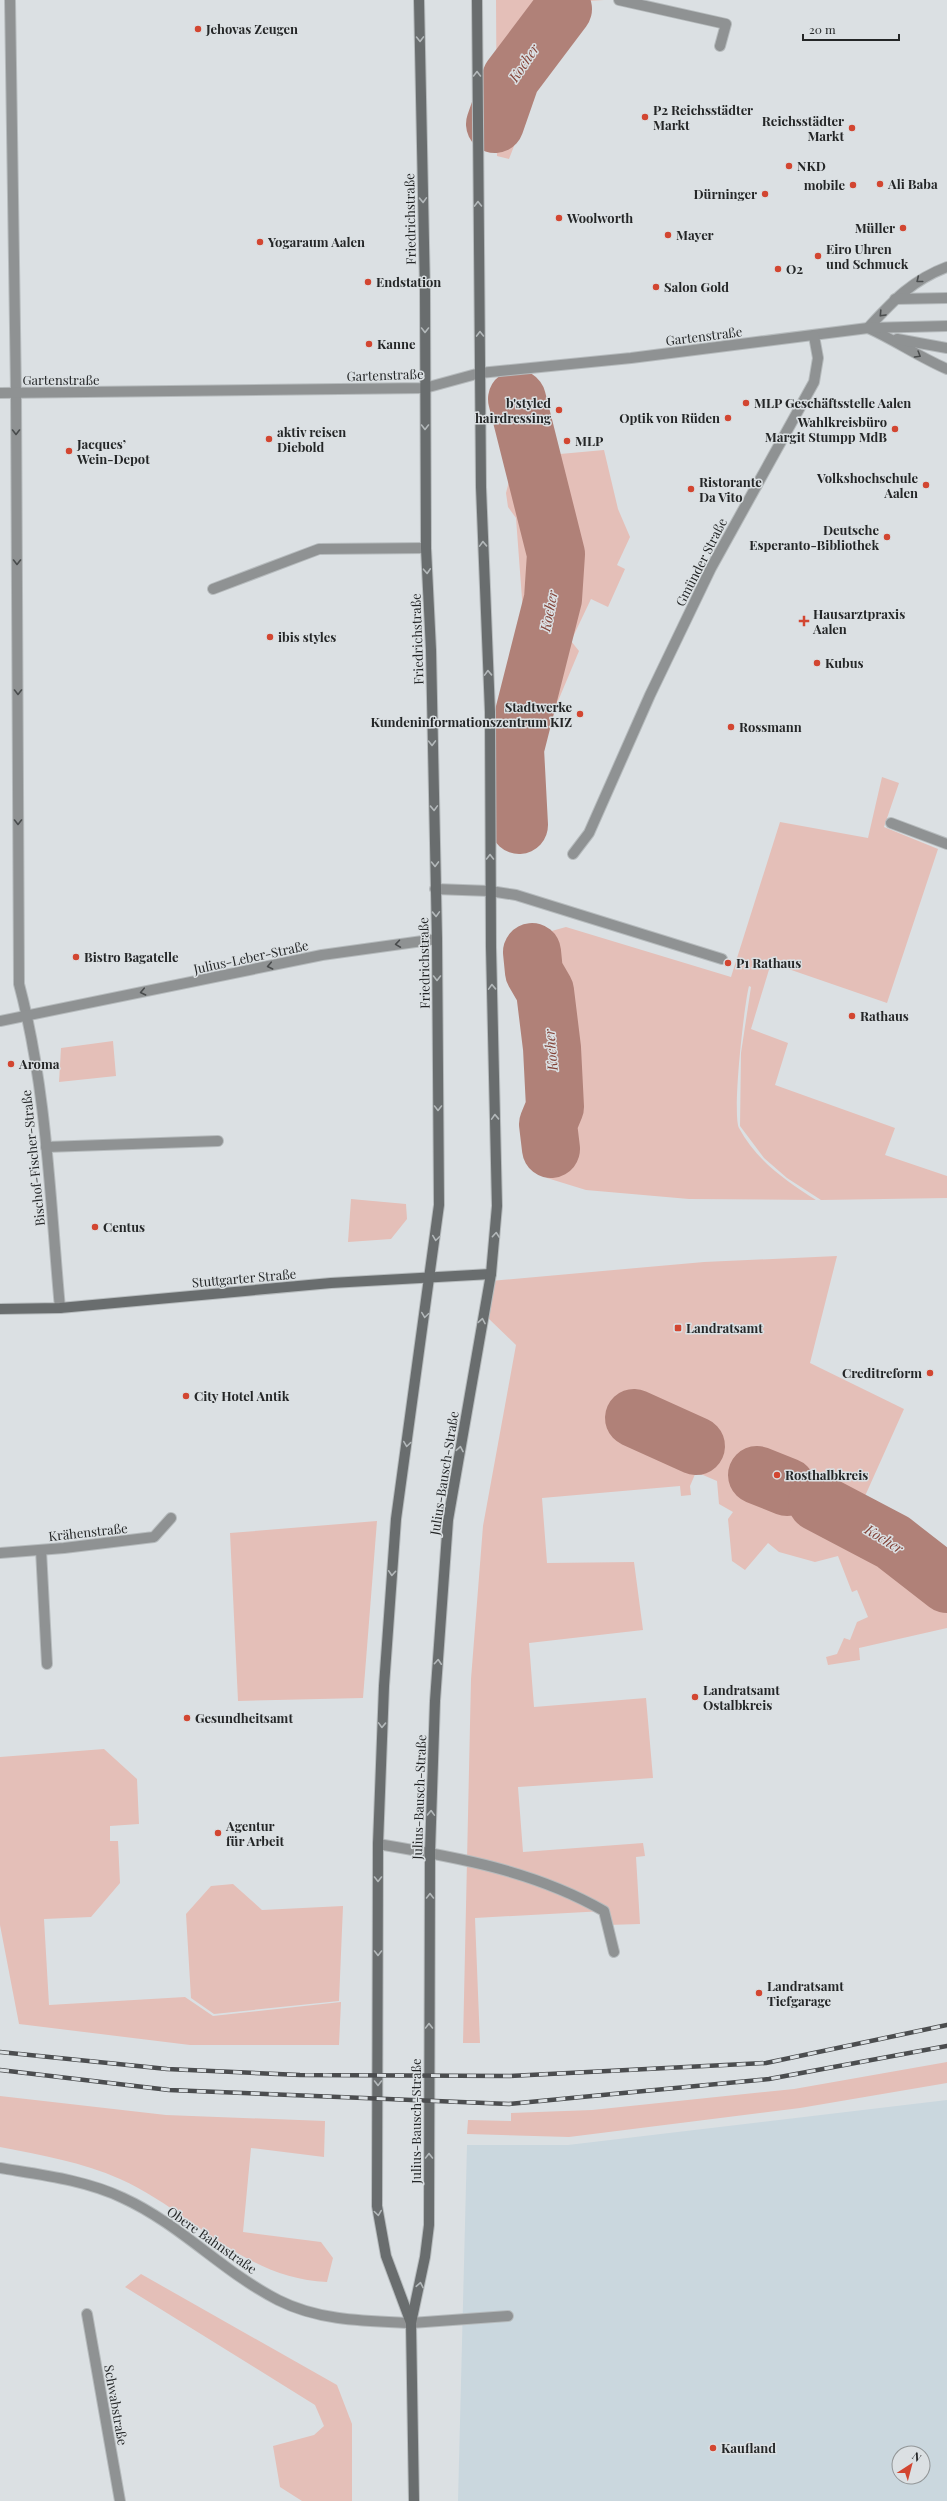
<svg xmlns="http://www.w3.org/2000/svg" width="947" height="2501" viewBox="0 0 947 2501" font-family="'Playfair Display',serif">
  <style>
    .built { fill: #cad7de; fill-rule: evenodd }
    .green { fill: #e4bfb8 }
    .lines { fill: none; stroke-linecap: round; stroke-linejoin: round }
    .river { stroke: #b08178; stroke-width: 58 }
    .service-casing { stroke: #b6bbbd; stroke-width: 12 }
    .pedestrian-casing { stroke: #b6bbbd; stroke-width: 12 }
    .minor-casing { stroke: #b6bbbd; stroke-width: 12 }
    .tertiary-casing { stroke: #b6bbbd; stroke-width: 12 }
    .secondary-casing { stroke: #b6bbbd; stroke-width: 12 }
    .service { stroke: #8f9293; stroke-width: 10 }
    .pedestrian { stroke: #8f9293; stroke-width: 10 }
    .minor { stroke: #8f9293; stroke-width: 10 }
    .tertiary { stroke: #8f9293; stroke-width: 10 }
    .secondary { stroke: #696d6e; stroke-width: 10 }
    .rail-casing { stroke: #4b4d4f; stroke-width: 4.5 }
    .rail { stroke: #dbe0e3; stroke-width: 3; stroke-dasharray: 9; stroke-linecap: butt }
    .oneway { stroke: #b3b8ba }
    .oneway2 { stroke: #494c4d }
    .poi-dot { fill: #d24631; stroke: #dbe0e3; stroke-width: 1.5 }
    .labels { text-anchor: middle; stroke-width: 3; stroke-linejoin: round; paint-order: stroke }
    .poi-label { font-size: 13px; font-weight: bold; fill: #242627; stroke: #dbe0e3; text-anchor: start }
    .street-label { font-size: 13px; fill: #242627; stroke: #dbe0e3 }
    .water-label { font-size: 14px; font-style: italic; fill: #834338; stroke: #dbe0e3 }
  </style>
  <rect width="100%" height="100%" fill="#dbe0e3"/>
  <path class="built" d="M 947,2100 L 947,2501 L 458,2501 L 467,2145 L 568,2145 ZM 899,2453 L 923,2453 L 923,2477 L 899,2477 Z"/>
  <g class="green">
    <path d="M 496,0 L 604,0 L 556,3 L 541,21 L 575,33 L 568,50 L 543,71 L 509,159 L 497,156 Z"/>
    <path d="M 538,397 L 560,454 L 604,450 L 618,509 L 630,537 L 617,565 L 625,569 L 608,607 L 591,599 L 571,641 L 579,651 L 553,713 L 547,710 L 542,724 L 514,734 L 527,666 L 516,518 L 508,507 L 506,493 L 510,477 L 509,445 L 518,400 Z"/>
    <path d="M 882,777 L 899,783 L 884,827 L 938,849 L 887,1003 L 771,963 L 751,1029 L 788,1043 L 775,1085 L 895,1128 L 885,1155 L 947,1176 L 947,1198 L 821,1200 L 787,1178 L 764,1158 L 740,1126 L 741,1053 L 751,987 L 749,986 C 744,1005 732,1114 739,1128 C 756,1160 786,1181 816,1200 L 689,1199 L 586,1190 L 547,1178 L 533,1152 L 519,940 L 566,927 L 731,977 L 780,822 L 868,838 Z"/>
    <path d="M 113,1041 L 116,1076 L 59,1082 L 61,1048 Z"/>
    <path d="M 351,1199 L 406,1204 L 407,1219 L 391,1239 L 348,1242 Z"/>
    <path d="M 837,1256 L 810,1363 L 904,1409 L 865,1496 L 877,1501 L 947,1561 L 947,1628 L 859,1648 L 860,1660 L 828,1665 L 826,1657 L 837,1654 L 844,1638 L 850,1640 L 857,1622 L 868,1617 L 857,1590 L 852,1592 L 838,1556 L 815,1562 L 779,1552 L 768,1543 L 745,1570 L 732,1561 L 728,1519 L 733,1512 L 719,1504 L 717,1481 L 696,1472 L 690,1486 L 691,1495 L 681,1496 L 680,1486 L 542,1498 L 547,1563 L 634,1562 L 643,1630 L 529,1643 L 534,1707 L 646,1698 L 653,1778 L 518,1787 L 523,1852 L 643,1843 L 645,1856 L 636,1857 L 640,1924 L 608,1925 L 604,1911 L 475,1918 L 480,2043 L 463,2043 L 471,1679 L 483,1526 L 516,1345 L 488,1318 L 490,1281 L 704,1262 Z"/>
    <path d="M 377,1521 L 363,1698 L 238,1701 L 230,1533 Z"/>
    <path d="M 104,1749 L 137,1779 L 139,1824 L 110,1826 L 110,1841 L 118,1841 L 120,1883 L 91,1917 L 44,1919 L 49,2005 L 185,1997 L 213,2016 L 341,2002 L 339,2045 L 190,2045 L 19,2024 L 0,1925 L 0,1757 Z"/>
    <path d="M 233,1884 L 262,1910 L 343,1906 L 339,2001 L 214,2014 L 191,1998 L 186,1914 L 211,1886 Z"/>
    <path d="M 947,2062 L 947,2083 L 800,2108 L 569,2137 L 467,2134 L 468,2120 L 511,2121 L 511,2113 L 592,2110 L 794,2089 Z"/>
    <path d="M 0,2096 L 166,2115 L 325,2121 L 324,2157 L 251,2148 L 243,2232 L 321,2242 L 333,2258 L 327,2282 C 243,2279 192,2211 120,2179 C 82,2162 41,2155 0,2147 Z"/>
    <path d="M 141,2274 L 337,2385 L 352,2424 L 352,2501 L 302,2501 L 280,2487 L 273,2446 L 314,2435 L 324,2426 L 315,2405 L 125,2287 Z"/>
  </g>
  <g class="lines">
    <g class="river">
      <path d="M 495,124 L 511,78 L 563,9"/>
      <path d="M 517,399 L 556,554 L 553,599 L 515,749 L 519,825"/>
      <path d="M 532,952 L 534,972 L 545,991 L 552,1048 L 555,1107 L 548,1124 L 551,1149"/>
      <path d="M 634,1418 L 696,1446"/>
      <path d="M 757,1475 L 787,1487"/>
      <path d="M 817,1502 L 893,1542 L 947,1584"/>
    </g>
    <g class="service-casing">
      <g id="service">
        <path d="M 619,0 L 726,24 L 720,46"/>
        <path d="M 947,267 C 912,280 893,301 868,328 C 895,340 919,357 947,369"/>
        <path d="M 895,299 L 947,298"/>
        <path d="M 897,339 L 947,348"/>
        <path d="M 213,589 L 319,549 L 426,548"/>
        <path d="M 435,889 L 490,891 L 516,895 L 722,959"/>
        <path d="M 46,1147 L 218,1141"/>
        <path d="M 41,1550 L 47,1664"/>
        <path d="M 378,1844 C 456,1857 535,1871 604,1911 L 614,1952"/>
        <path d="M 411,2323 L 508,2316"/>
      </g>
    </g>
    <g class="pedestrian-casing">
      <path id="pedestrian" d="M 891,823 L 947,844"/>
    </g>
    <g class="minor-casing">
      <g id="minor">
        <path d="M 10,0 L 16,393 L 19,984 C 47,1089 50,1200 60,1308"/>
        <path d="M 480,373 L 631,358 L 868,328 L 947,326"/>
        <path d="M 573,854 L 589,833 L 650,695 L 711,568 L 814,382 L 818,358 L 814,336"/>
        <path d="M 0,1021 L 322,955 L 437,939"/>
        <path d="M 0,1553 L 64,1548 L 154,1537 L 171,1518"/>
        <path d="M 87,2314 L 120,2501"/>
      </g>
    </g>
    <g class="tertiary-casing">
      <g id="tertiary">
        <path d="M 0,393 L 425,388 L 480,373"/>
        <path d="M 0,2168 C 42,2175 85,2180 123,2198 C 180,2224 223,2272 278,2300 C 319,2321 366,2321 411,2323"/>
      </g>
    </g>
    <g class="secondary-casing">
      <g id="secondary">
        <path d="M 0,1309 L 60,1308 L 331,1283 L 491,1274"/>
        <path d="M 411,2323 L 386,2256 L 377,2206 L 378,1844 L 384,1686 L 396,1519 L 439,1205 L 437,939 L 431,650 L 426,548 L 425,291 L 419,0"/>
        <path d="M 414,2501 L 411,2323 L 425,2257 L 429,2225 L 430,1852 L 435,1701 L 448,1520 L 491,1274 L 497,1206 L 491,947 L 490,712 L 481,487 L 477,0"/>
      </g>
    </g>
    <use href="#service" class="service"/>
    <use href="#pedestrian" class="pedestrian"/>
    <use href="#minor" class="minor"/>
    <use href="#tertiary" class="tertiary"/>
    <use href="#secondary" class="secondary"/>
    <g class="rail-casing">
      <g id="rail">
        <path d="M 0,2052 L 167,2069 L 300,2075 L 510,2076 L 766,2063 L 947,2025"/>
        <path d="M 0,2070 L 169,2090 L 509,2104 L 769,2079 L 947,2046"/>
      </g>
    </g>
    <use href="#rail" class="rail"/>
  </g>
  <defs><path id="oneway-chevron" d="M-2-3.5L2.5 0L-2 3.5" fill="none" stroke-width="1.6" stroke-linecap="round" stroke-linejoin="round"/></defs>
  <g class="oneway">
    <use href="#oneway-chevron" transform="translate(420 39) rotate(89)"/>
    <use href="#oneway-chevron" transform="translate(477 74) rotate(-90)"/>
    <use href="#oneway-chevron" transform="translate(423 200) rotate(88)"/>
    <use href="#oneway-chevron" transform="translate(478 204) rotate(-91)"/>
    <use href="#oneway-chevron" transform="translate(425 330) rotate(90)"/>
    <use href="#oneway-chevron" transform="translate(480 334) rotate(-91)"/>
    <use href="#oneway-chevron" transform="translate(425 427) rotate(90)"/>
    <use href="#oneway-chevron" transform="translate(483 544) rotate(-92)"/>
    <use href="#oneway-chevron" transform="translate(427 571) rotate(87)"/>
    <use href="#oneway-chevron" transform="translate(488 673) rotate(-92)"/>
    <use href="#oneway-chevron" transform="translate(432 743) rotate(89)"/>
    <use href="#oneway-chevron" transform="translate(434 808) rotate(88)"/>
    <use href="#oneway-chevron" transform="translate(490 857) rotate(-90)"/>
    <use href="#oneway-chevron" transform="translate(435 864) rotate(89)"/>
    <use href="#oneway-chevron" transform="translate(436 914) rotate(88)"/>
    <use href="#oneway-chevron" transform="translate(437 978) rotate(90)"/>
    <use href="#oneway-chevron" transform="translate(492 987) rotate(-92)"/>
    <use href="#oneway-chevron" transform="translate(438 1108) rotate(90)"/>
    <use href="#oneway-chevron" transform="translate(495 1117) rotate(-92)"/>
    <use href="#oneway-chevron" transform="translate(496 1235) rotate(-85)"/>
    <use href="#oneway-chevron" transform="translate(436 1238) rotate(98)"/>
    <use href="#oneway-chevron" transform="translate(425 1315) rotate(98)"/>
    <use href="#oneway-chevron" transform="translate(482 1321) rotate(-80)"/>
    <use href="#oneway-chevron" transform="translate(407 1444) rotate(98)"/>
    <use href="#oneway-chevron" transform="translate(460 1449) rotate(-80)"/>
    <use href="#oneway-chevron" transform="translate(392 1573) rotate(94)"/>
    <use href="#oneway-chevron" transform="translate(438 1662) rotate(-86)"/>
    <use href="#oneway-chevron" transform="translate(382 1725) rotate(92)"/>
    <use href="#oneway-chevron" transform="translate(431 1813) rotate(-88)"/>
    <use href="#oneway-chevron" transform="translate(378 1879) rotate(90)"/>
    <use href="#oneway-chevron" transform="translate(430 1896) rotate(-90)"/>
    <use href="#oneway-chevron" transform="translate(378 1953) rotate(90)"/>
    <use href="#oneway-chevron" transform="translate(429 2026) rotate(-90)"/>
    <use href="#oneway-chevron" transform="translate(378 2083) rotate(90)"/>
    <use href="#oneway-chevron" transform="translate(429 2156) rotate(-90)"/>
    <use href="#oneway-chevron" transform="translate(378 2213) rotate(82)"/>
    <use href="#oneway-chevron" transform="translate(420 2285) rotate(-79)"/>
  </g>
  <g class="oneway2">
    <use href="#oneway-chevron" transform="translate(919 280) rotate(141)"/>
    <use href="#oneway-chevron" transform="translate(882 314) rotate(133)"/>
    <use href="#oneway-chevron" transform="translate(918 355) rotate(31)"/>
    <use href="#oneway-chevron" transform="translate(16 432) rotate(90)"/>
    <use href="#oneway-chevron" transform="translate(17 562) rotate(90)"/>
    <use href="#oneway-chevron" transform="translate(18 692) rotate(90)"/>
    <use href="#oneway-chevron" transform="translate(18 822) rotate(90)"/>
    <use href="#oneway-chevron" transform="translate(398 944) rotate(172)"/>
    <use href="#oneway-chevron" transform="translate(270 966) rotate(168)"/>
    <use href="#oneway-chevron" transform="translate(143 992) rotate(168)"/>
  </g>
  <g class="poi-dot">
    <circle cx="198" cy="29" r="4"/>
    <circle cx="645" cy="117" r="4"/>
    <circle cx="852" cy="128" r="4"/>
    <circle cx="789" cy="166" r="4"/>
    <circle cx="880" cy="184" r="4"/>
    <circle cx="853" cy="185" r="4"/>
    <circle cx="765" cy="194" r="4"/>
    <circle cx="559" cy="218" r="4"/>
    <circle cx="903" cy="228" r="4"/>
    <circle cx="668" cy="235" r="4"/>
    <circle cx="260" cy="242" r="4"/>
    <circle cx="818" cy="256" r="4"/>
    <circle cx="778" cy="269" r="4"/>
    <circle cx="368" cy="282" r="4"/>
    <circle cx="656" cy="287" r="4"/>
    <circle cx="369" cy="344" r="4"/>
    <circle cx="746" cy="403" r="4"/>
    <circle cx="559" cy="410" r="4"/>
    <circle cx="728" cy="418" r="4"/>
    <circle cx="895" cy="429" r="4"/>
    <circle cx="269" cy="439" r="4"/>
    <circle cx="567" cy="441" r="4"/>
    <circle cx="69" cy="451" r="4"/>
    <circle cx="926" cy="485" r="4"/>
    <circle cx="691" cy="489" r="4"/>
    <circle cx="887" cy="537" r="4"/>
    <path d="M802 615h4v4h4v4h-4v4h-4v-4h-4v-4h4z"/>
    <circle cx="270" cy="637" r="4"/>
    <circle cx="817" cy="663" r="4"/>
    <circle cx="580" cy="714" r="4"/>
    <circle cx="731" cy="727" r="4"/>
    <circle cx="76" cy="957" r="4"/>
    <circle cx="728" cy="963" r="4"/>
    <circle cx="852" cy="1016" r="4"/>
    <circle cx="11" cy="1064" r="4"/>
    <circle cx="95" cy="1227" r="4"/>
    <rect x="674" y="1324" width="8" height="8" rx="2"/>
    <circle cx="930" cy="1373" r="4"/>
    <circle cx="186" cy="1396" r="4"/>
    <circle cx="777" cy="1475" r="4"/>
    <circle cx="695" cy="1697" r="4"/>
    <circle cx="187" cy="1718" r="4"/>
    <circle cx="218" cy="1833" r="4"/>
    <circle cx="759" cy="1993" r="4"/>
    <circle cx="713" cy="2448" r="4"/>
  </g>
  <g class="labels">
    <g class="poi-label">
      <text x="206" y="34">Jehovas Zeugen</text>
      <text x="653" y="115">P2 Reichsstädter<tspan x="653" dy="15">Markt</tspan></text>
      <text x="844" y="126" text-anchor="end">Reichsstädter<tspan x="844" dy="15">Markt</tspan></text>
      <text x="797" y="171">NKD</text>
      <text x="888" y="189">Ali Baba</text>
      <text x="845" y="190" text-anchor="end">mobile</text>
      <text x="757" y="199" text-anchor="end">Dürninger</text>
      <text x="567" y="223">Woolworth</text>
      <text x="895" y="233" text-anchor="end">Müller</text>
      <text x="676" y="240">Mayer</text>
      <text x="268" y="247">Yogaraum Aalen</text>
      <text x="826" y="254">Eiro Uhren<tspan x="826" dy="15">und Schmuck</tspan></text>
      <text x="786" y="274">O2</text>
      <text x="376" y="287">Endstation</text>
      <text x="664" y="292">Salon Gold</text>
      <text x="377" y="349">Kanne</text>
      <text x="551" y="408" text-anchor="end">b'styled<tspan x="551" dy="15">hairdressing</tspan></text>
      <text x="754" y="408">MLP Geschäftsstelle Aalen</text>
      <text x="720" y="423" text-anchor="end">Optik von Rüden</text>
      <text x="887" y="427" text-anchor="end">Wahlkreisbüro<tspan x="887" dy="15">Margit Stumpp MdB</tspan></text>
      <text x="277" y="437">aktiv reisen<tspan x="277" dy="15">Diebold</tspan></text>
      <text x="575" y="446">MLP</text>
      <text x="77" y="449">Jacques’<tspan x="77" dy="15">Wein-Depot</tspan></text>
      <text x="918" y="483" text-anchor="end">Volkshochschule<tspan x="918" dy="15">Aalen</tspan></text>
      <text x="699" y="487">Ristorante<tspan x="699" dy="15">Da Vito</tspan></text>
      <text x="879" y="535" text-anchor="end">Deutsche<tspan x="879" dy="15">Esperanto-Bibliothek</tspan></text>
      <text x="813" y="619">Hausarztpraxis<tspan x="813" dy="15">Aalen</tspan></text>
      <text x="278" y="642">ibis styles</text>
      <text x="825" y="668">Kubus</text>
      <text x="572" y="712" text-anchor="end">Stadtwerke<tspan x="572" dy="15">Kundeninformationszentrum KIZ</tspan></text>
      <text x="739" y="732">Rossmann</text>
      <text x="84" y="962">Bistro Bagatelle</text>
      <text x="736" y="968">P1 Rathaus</text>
      <text x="860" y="1021">Rathaus</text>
      <text x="19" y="1069">Aroma</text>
      <text x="103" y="1232">Centus</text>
      <text x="686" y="1333">Landratsamt</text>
      <text x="922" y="1378" text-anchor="end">Creditreform</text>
      <text x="194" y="1401">City Hotel Antik</text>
      <text x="785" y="1480">Rosthalbkreis</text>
      <text x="703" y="1695">Landratsamt<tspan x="703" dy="15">Ostalbkreis</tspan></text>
      <text x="195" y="1723">Gesundheitsamt</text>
      <text x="226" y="1831">Agentur<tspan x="226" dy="15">für Arbeit</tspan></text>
      <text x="767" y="1991">Landratsamt<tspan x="767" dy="15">Tiefgarage</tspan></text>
      <text x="721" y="2453">Kaufland</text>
    </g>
    <g class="street-label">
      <text transform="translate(410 219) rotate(-91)" y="5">Friedrichstraße</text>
      <text transform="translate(704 336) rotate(-7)" y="5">Gartenstraße</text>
      <text transform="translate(385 375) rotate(-2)" y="5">Gartenstraße</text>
      <text x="61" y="385">Gartenstraße</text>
      <text transform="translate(701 562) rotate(-63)" y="5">Gmünder Straße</text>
      <text transform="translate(417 639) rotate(-92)" y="5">Friedrichstraße</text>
      <text transform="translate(251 957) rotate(-12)" y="5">Julius-Leber-Straße</text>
      <text transform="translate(424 963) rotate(-91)" y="5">Friedrichstraße</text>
      <text transform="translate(33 1158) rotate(-96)" y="5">Bischof-Fischer-Straße</text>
      <text transform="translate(244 1278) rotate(-5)" y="5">Stuttgarter Straße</text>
      <text transform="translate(444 1473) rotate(-81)" y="5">Julius-Bausch-Straße</text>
      <text transform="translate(88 1532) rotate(-6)" y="5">Krähenstraße</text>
      <text transform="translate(419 1797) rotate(-88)" y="5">Julius-Bausch-Straße</text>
      <text transform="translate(416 2121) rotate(-90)" y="5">Julius-Bausch-Straße</text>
      <text transform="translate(212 2240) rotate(35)" y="5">Obere Bahnstraße</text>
      <text transform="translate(116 2405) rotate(80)" y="5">Schwabstraße</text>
    </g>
    <g class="water-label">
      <text transform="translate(524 63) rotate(-56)" y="5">Kocher</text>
      <text transform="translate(549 611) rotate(-79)" y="5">Kocher</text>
      <text transform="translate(551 1050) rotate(-95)" y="5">Kocher</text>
      <text transform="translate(884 1539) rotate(31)" y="5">Kocher</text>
    </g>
  </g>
  <g transform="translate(911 2465) rotate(36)"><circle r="19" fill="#dbe0e3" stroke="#929698"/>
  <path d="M0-3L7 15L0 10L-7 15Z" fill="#d24631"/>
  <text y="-6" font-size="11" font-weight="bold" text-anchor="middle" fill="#242627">N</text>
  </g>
  <path d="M803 34v6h96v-6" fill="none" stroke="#242627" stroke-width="2"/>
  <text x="809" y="34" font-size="12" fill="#242627" stroke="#dbe0e3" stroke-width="3" paint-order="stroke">20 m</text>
</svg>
